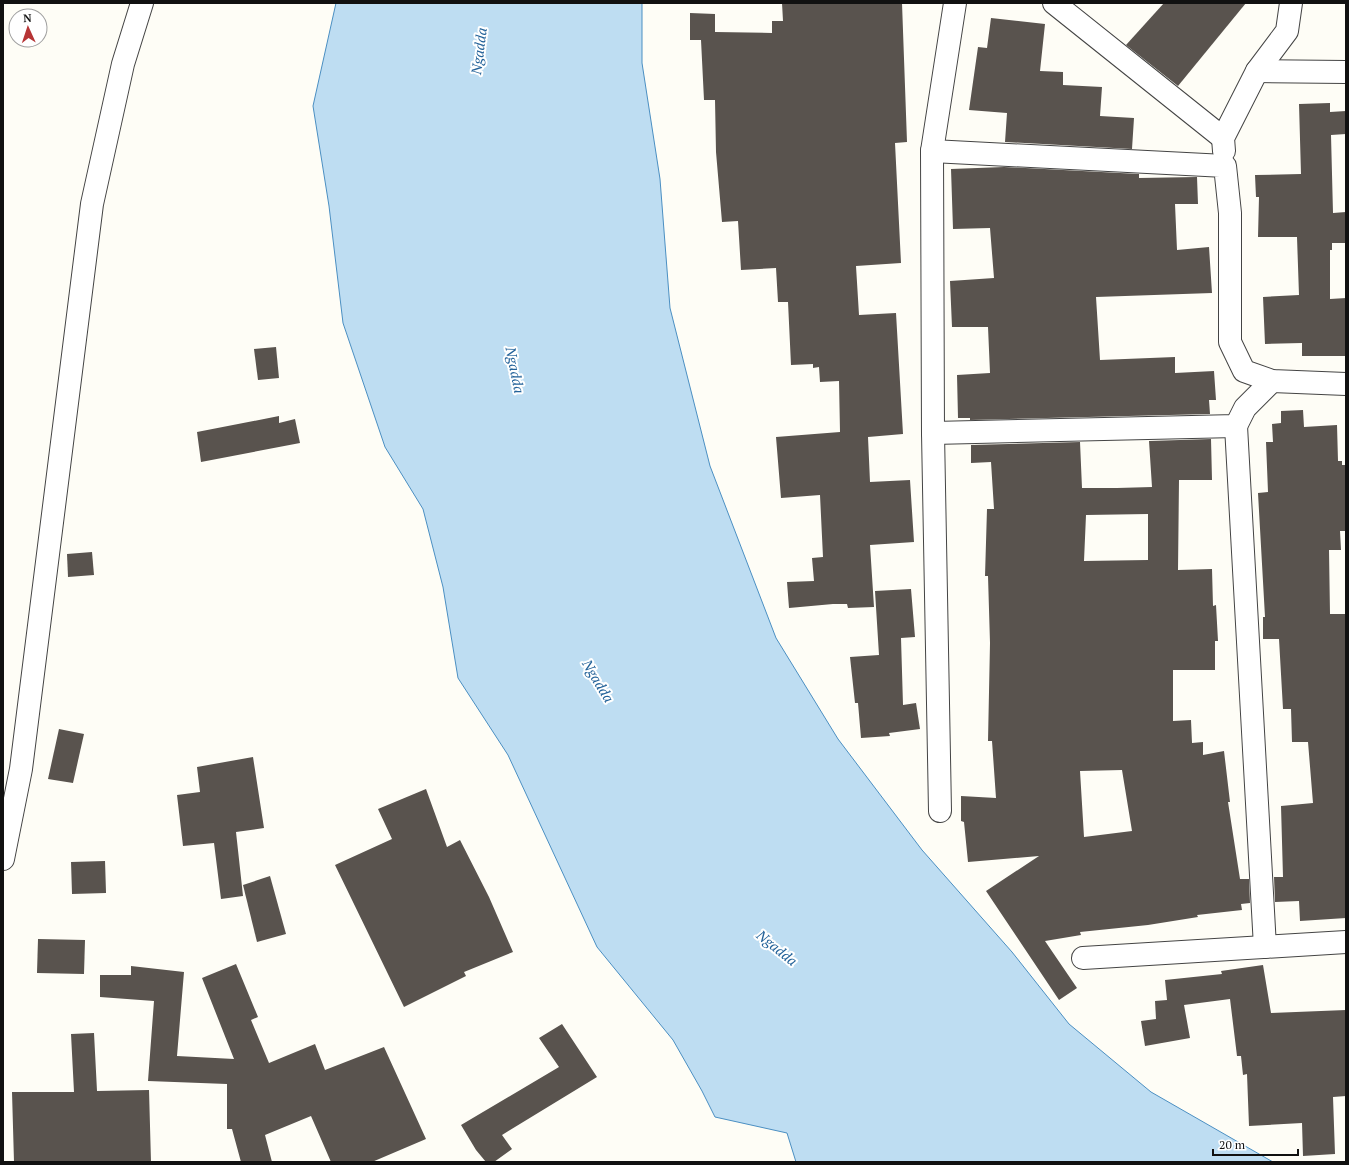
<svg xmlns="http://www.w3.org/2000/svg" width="1349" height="1165" viewBox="0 0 1349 1165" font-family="'PT Serif',serif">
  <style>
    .water { fill: #beddf2; stroke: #4b8fc2 }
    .building { fill: #59534e; fill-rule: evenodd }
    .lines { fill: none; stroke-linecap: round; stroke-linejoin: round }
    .minor-casing { stroke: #444; stroke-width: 24 }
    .minor { stroke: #fff; stroke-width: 22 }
    .labels { text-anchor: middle; stroke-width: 4; stroke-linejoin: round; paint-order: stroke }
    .water-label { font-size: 14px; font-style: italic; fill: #236299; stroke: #fff }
  </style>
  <rect width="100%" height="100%" fill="#fefdf6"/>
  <path class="water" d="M 336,3 L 642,3 L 642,63 L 660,179 L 670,308 L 710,466 L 776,638 L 838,739 L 922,850 L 1012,952 L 1069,1024 L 1151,1092 L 1273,1162 L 796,1162 L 787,1133 L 715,1117 L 702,1091 L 673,1040 L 597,947 L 508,755 L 458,678 L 443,587 L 423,509 L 385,447 L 343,323 L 329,206 L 313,106 Z"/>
  <g class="building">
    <path d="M 782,3 L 902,3 L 907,142 L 895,143 L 901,263 L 856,266 L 859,315 L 896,313 L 903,434 L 868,437 L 870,482 L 910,480 L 914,542 L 870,545 L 874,607 L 848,608 L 847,604 L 833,604 L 789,608 L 787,582 L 814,581 L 812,558 L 823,557 L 820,495 L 781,498 L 776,437 L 840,432 L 839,381 L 820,382 L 819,367 L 813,368 L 813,364 L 791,365 L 788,302 L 778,302 L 776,268 L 741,270 L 738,221 L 722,222 L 716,152 L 715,100 L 704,100 L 701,40 L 690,40 L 690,13 L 715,14 L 715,32 L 772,33 L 772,21 L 783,21 Z"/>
    <path d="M 1164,3 L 1246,3 L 1178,86 L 1126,45 Z"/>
    <path d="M 991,18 L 1045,24 L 1040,71 L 1063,72 L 1063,85 L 1102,87 L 1100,116 L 1134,118 L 1132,149 L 1005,142 L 1007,113 L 969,110 L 978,47 L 987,48 Z"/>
    <path d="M 1330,103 L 1330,112 L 1346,111 L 1346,134 L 1331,135 L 1333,213 L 1346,212 L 1346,243 L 1332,243 L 1332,250 L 1330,250 L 1330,299 L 1346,298 L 1346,356 L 1302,356 L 1302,343 L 1265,344 L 1263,297 L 1299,295 L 1297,237 L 1258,237 L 1259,197 L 1256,197 L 1255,175 L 1301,174 L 1299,104 Z"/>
    <path d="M 1004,167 L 1139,174 L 1139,178 L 1197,177 L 1198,204 L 1175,204 L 1177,250 L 1209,247 L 1212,293 L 1096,297 L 1100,360 L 1175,357 L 1175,373 L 1214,371 L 1216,400 L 1209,400 L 1210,414 L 970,420 L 970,418 L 958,418 L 957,375 L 990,373 L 988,327 L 952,327 L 950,281 L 994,278 L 990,228 L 953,229 L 951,169 Z"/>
    <path d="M 276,347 L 279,378 L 258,380 L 254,349 Z"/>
    <path d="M 1303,410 L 1304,427 L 1337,425 L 1338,461 L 1342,461 L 1342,465 L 1346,465 L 1346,531 L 1340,531 L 1341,550 L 1329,550 L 1330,614 L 1346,614 L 1346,918 L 1300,921 L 1299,901 L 1275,902 L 1274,877 L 1283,877 L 1281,806 L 1313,803 L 1308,742 L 1292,742 L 1291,709 L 1283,709 L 1279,639 L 1263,639 L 1263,617 L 1265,617 L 1258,493 L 1268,492 L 1266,442 L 1273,442 L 1272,424 L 1281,423 L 1281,411 Z"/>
    <path d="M 279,416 L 279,423 L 295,419 L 300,443 L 201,462 L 197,432 Z"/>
    <path d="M 1211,439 L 1212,480 L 1179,480 L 1178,570 L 1212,569 L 1213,606 L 1216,605 L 1218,641 L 1215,641 L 1215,670 L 1173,670 L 1173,721 L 1191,720 L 1192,743 L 1203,742 L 1203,755 L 1224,751 L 1230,802 L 1228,802 L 1235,847 L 1240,879 L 1249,879 L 1250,903 L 1241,904 L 1242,910 L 1197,915 L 1198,917 L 1148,925 L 1080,932 L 1081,935 L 1045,941 L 1077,988 L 1059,1000 L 986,891 L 1039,856 L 968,862 L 964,822 L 961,821 L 961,796 L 996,798 L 992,741 L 988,741 L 990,643 L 988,576 L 985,576 L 987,509 L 994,509 L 991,462 L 971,463 L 971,445 L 1080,442 L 1082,488 L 1117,488 L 1152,487 L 1149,441 ZM 1148,514 L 1148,560 L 1084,561 L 1086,515 ZM 1122,770 L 1132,831 L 1084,837 L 1080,771 Z"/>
    <path d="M 92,552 L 94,575 L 68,577 L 67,554 Z"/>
    <path d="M 911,589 L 915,637 L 901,638 L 903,705 L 916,703 L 920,729 L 889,733 L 890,736 L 861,738 L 858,703 L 855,703 L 850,657 L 879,655 L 875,591 Z"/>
    <path d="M 59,729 L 84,734 L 73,783 L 48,779 Z"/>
    <path d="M 253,757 L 264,828 L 236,832 L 243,896 L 221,899 L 214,843 L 183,846 L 177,795 L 200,792 L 197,767 Z"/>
    <path d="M 426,789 L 447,847 L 460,840 L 489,897 L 513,952 L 464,972 L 466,976 L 404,1007 L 335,865 L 392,839 L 378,809 Z"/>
    <path d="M 105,861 L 106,893 L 72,894 L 71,862 Z"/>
    <path d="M 270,876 L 286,934 L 257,942 L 243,885 Z"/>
    <path d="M 38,939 L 85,940 L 84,974 L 37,973 Z"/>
    <path d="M 236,964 L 258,1017 L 251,1020 L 269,1063 L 315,1044 L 325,1070 L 384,1047 L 426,1139 L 372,1162 L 331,1162 L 311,1116 L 265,1135 L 272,1162 L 241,1162 L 232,1129 L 227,1129 L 227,1084 L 148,1081 L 154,1001 L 100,997 L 100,975 L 131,975 L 131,966 L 184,972 L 177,1056 L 234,1059 L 202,978 Z"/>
    <path d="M 1263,965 L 1271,1013 L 1346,1010 L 1346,1096 L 1333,1097 L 1335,1154 L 1303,1156 L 1302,1123 L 1249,1126 L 1247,1074 L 1243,1075 L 1241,1056 L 1237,1056 L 1230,999 L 1184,1005 L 1190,1038 L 1145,1046 L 1141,1021 L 1156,1019 L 1155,1001 L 1167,1000 L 1165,980 L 1222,974 L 1221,971 Z"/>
    <path d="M 562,1024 L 597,1077 L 502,1135 L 512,1149 L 494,1162 L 486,1162 L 476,1150 L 461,1125 L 559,1067 L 539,1038 Z"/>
    <path d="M 94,1033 L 97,1091 L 149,1090 L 151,1162 L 14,1162 L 12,1092 L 74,1092 L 71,1034 Z"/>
  </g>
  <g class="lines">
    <g class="minor-casing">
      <g id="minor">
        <path d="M 1054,3 L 1223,138"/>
        <path d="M 1257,71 L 1346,72"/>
        <path d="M 932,151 L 1225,166 L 1230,213 L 1230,342 L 1244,371 L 1272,381 L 1346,384"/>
        <path d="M 1224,151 L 1223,138 L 1257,71 L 1287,31 L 1291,3"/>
        <path d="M 1236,426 L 1265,947"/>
        <path d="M 933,433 L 1236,426 L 1245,408 L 1272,381"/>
        <path d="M 940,811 L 933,433 L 932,151 L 955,3"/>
        <path d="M 3,859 L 21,769 L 92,204 L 123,64 L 142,3"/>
        <path d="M 1083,958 L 1346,942"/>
      </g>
    </g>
    <use href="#minor" class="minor"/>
  </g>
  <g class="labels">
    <g class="water-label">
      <text transform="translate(479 51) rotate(-83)" y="5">Ngadda</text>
      <text transform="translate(515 370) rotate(79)" y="5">Ngadda</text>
      <text transform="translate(598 681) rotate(59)" y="5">Ngadda</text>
      <text transform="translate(777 948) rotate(39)" y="5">Ngadda</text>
    </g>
  </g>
  <rect width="1349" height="1165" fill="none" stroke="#111111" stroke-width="8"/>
  <g transform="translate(28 28) rotate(357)"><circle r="19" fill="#ffffff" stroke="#a0a0a0"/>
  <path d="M0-3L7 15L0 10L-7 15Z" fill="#b63435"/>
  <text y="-6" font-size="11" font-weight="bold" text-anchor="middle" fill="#111111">N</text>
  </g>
  <path d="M1213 1149v6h85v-6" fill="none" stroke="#111111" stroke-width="2"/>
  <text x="1219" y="1149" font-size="12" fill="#111111" stroke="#ffffff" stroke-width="3" paint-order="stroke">20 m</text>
</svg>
